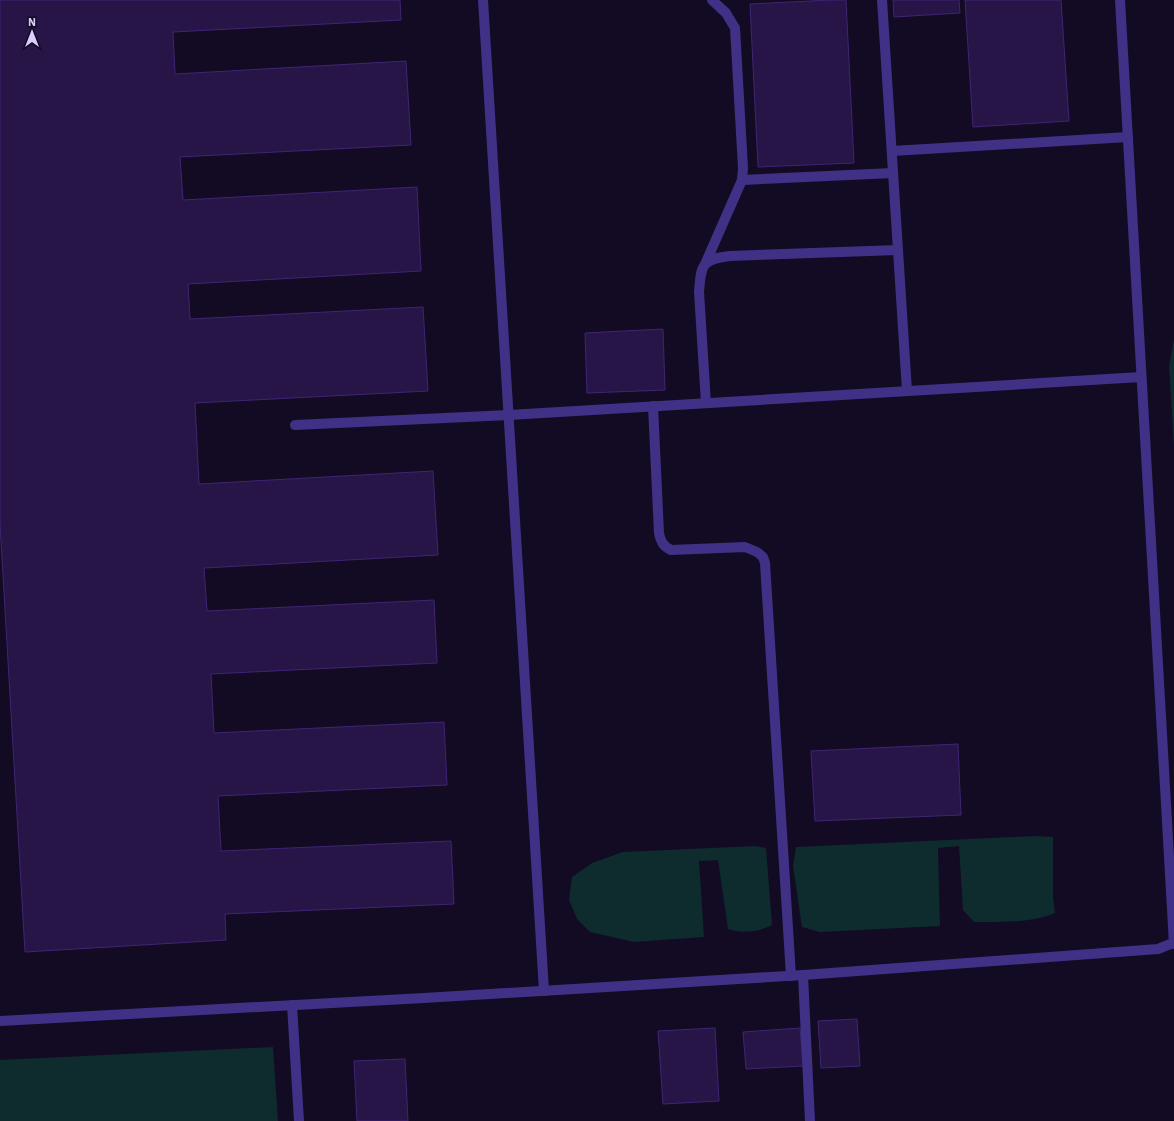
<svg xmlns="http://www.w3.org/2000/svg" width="1174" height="1121" viewBox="0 0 1174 1121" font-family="'IBM Plex Sans',sans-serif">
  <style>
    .green { fill: #0e2b2e }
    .building { fill: #261546; stroke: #3f2575 }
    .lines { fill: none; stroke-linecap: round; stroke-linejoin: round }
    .minor { stroke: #403187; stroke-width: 10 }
  </style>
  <rect width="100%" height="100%" fill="#130b23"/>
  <g class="green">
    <path d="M 1174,339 L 1174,447 L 1169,366 Z"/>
    <path d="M 1036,836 L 1053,837 L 1053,898 L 1055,913 C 1033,923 998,922 974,922 L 963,910 L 959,846 L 938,848 L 940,926 L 820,932 L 802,927 L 793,866 L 796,847 Z"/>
    <path d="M 755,846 L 766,848 L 772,925 C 759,932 743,934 728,929 L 718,860 L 699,861 L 704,937 L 634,942 L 590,932 L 577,919 L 569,900 L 572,877 L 592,863 L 623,852 Z"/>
    <path d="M 273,1047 L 278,1121 L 0,1121 L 0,1060 Z"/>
  </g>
  <g class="building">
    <path d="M 0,0 L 400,0 L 401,20 L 173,32 L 175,74 L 406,61 L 411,145 L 180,157 L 183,200 L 417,187 L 421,271 L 188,284 L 190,319 L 423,307 L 428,391 L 195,403 L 199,484 L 433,471 L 438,555 L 204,568 L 207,611 L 434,600 L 437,663 L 211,674 L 214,733 L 444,722 L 447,785 L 218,796 L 221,851 L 451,841 L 454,904 L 225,914 L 226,940 L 25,952 L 0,524 Z"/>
    <path d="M 831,0 L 846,0 L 854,163 L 758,167 L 750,4 Z"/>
    <path d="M 893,0 L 959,0 L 960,13 L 894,17 Z"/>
    <path d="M 965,0 L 1061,0 L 1069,121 L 973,127 Z"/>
    <path d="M 663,329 L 665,390 L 587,393 L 585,333 Z"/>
    <path d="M 958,744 L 961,815 L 815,821 L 811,751 Z"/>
    <path d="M 857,1019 L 860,1066 L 821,1068 L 818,1021 Z"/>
    <path d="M 715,1028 L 719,1101 L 663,1104 L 658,1031 Z"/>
    <path d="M 800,1028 L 803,1066 L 746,1069 L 743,1032 Z"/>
    <path d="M 405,1059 L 408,1121 L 357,1121 L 354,1061 Z"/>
  </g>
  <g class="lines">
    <g class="minor">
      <path d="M 483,0 L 544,991"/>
      <path d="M 882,0 L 907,391"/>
      <path d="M 1120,0 L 1174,944"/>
      <path d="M 892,151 L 1128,137"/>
      <path d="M 742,180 L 893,173"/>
      <path d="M 706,262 L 742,180 L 743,168 L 735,28 L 726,13 L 712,0"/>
      <path d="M 706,403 L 699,292 C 701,266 701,259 730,256 L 898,250"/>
      <path d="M 653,406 L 659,533 C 661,542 663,546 671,550 L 745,547 L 757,552 L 763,557 L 765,563 L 791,976"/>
      <path d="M 295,425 L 509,415 L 1141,377"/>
      <path d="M 803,975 L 810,1121"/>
      <path d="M 292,1005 L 299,1121"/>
      <path d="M 0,1021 L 424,998 L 803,975 L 1158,949 L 1173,943"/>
    </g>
  </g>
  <g transform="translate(32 32)" stroke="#130b23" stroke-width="3" paint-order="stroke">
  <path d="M0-3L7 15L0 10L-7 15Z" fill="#dacdff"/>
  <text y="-6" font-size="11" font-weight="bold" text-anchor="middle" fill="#dacdff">N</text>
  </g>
</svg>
